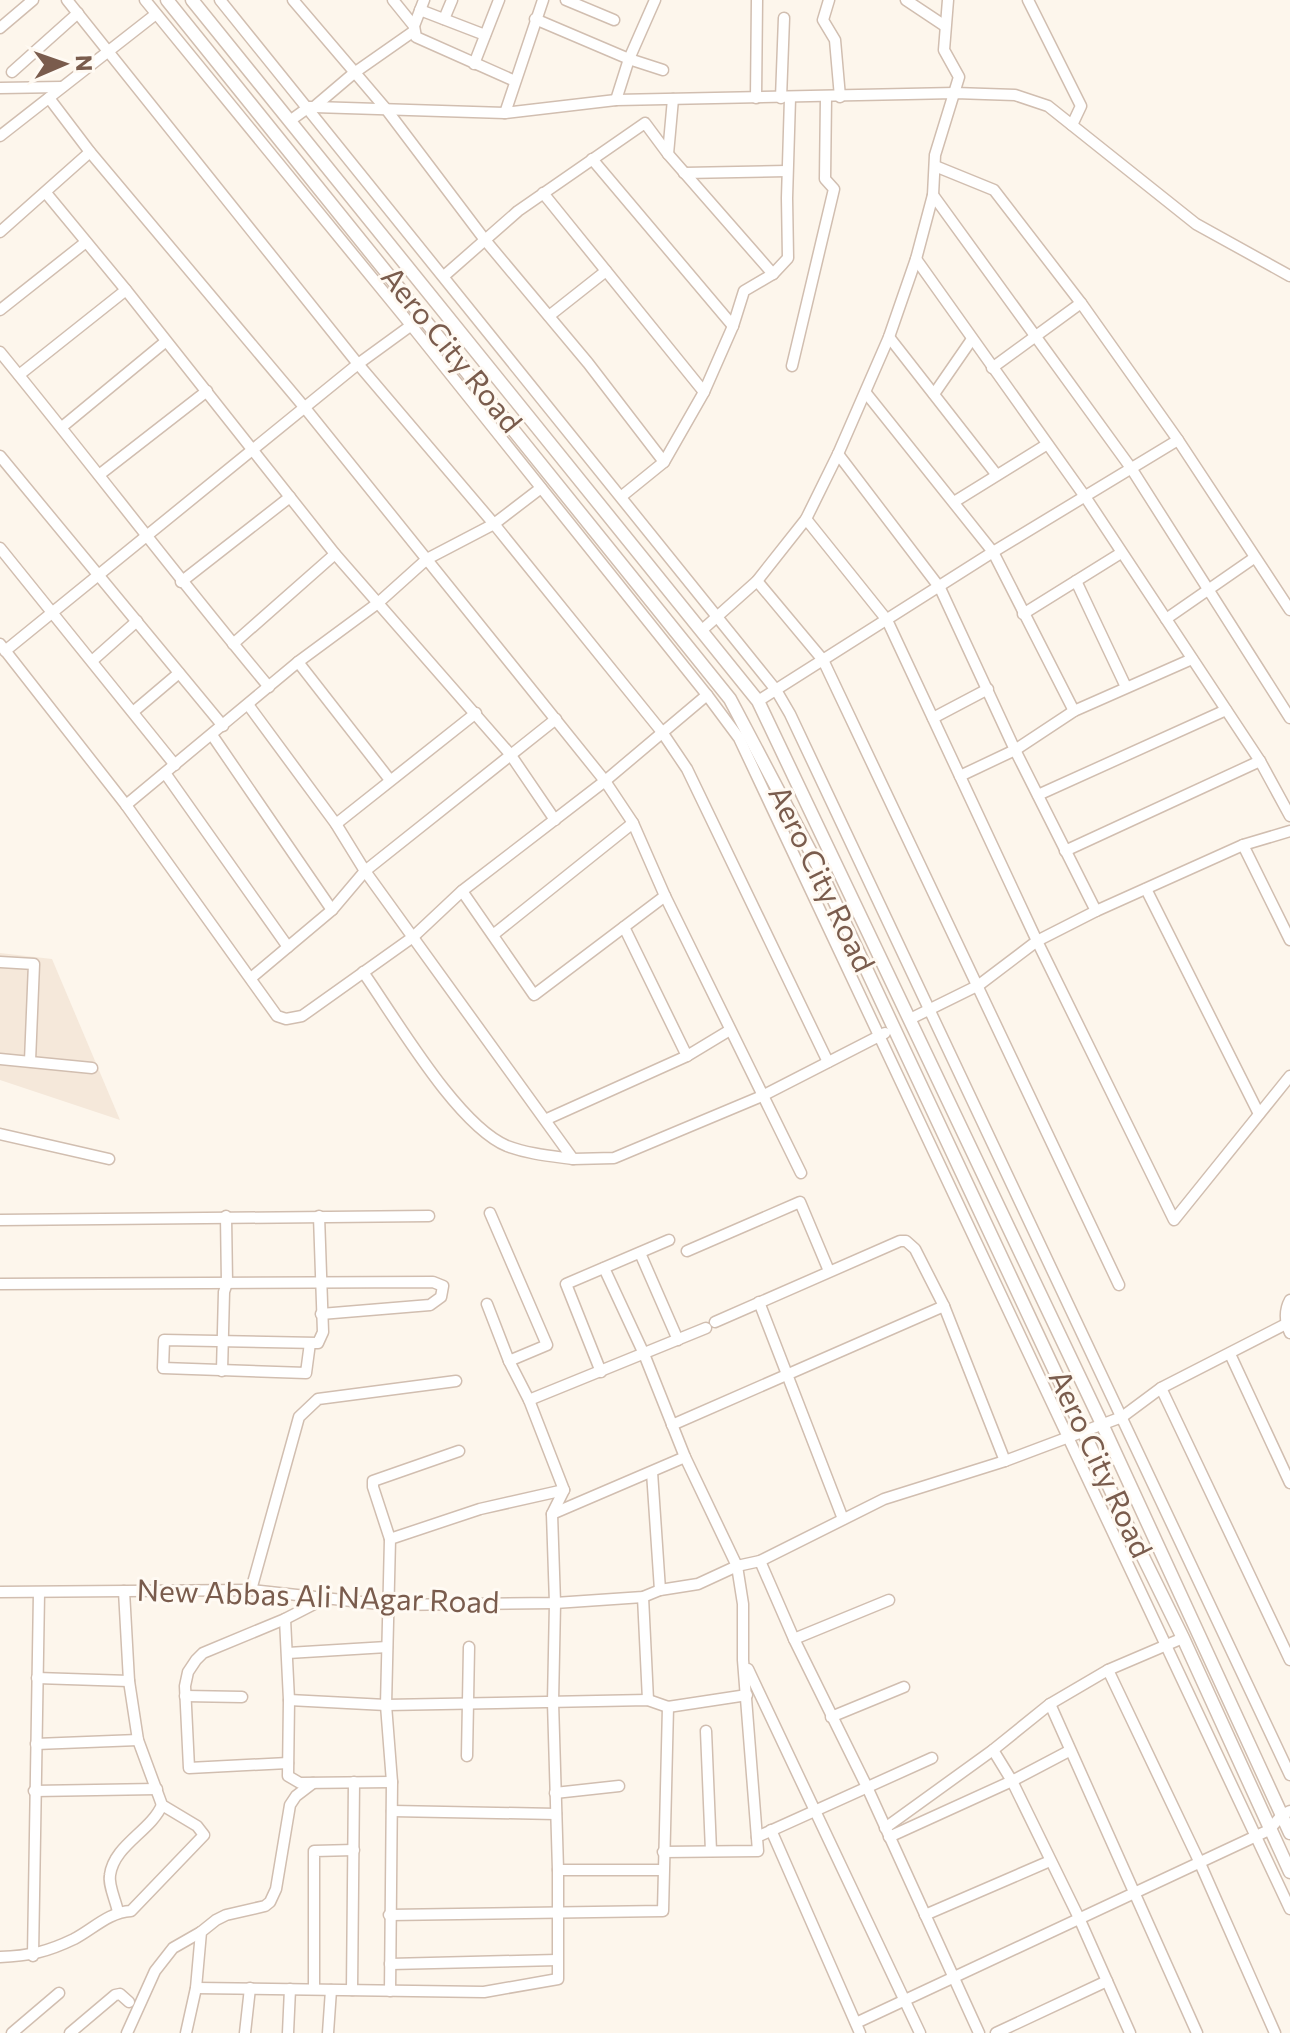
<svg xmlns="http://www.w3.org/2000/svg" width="1290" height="2033" viewBox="0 0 1290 2033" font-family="Commissioner,sans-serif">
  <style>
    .residential { fill: #f5e8da }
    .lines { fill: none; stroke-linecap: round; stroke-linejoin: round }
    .minor-casing { stroke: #d1beb0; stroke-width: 13 }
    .tertiary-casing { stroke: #d1beb0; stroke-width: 15 }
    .minor { stroke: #fff; stroke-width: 10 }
    .tertiary { stroke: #fff; stroke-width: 12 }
    .labels { text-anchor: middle; stroke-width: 6; stroke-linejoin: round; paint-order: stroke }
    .street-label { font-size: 30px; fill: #7a5c4d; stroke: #fffaf3 }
  </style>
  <rect width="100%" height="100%" fill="#fdf6ec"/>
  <path class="residential" d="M 0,953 L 52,959 L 120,1120 L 0,1080 Z"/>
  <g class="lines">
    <g class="minor-casing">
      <g id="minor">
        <path d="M 67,0 L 358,364 L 494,524 L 662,732 L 687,769 L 828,1062"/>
        <path d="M 145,0 L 410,324 L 707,695 L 739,738 L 1290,1909"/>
        <path d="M 220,0 L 776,690 L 790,714 L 1290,1775"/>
        <path d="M 293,0 L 386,109 L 485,240 L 588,363 L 664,462"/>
        <path d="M 393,0 L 414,26"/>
        <path d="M 424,0 L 414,26 L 416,37 L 515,81"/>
        <path d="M 566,0 L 614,20"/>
        <path d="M 829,0 L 823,20 L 835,40 L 840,97"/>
        <path d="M 906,0 L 945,26"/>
        <path d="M 1028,0 L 1081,106 L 1072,125"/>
        <path d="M 420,10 L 485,35"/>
        <path d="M 444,19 L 452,0"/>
        <path d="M 535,19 L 629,59 L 663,70"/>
        <path d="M 0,28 L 33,0"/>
        <path d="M 474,64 L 499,0"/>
        <path d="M 12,72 L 78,13"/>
        <path d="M 0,88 L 62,87"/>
        <path d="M 49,98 L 90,152 L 305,408 L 605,781 L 633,823 L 665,896 L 801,1173"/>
        <path d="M 756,98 L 757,0"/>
        <path d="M 781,98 L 784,18"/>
        <path d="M 616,100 L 629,59 L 655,0"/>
        <path d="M 314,107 L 505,113 L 616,100 L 955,93 L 1015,95 L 1048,106 L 1196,224 L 1290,276"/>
        <path d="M 505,113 L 543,0"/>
        <path d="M 291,120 L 309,107 L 314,107 L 354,73 L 414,31"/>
        <path d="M 0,136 L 156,14"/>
        <path d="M 668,154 L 673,99"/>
        <path d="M 592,159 L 733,326"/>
        <path d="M 935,166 L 994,190 L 1081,303 L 1178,440 L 1290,610"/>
        <path d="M 684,173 L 787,171"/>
        <path d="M 46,193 L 126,290 L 335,554 L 510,754 L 555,820"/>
        <path d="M 543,193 L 704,392"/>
        <path d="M 933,195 L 1131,468 L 1290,718"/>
        <path d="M 0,232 L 90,152"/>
        <path d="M 916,259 L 1086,498 L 1260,761 L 1290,816"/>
        <path d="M 444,276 L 518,211 L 645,123 L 668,154 L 773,274"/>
        <path d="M 0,310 L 86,242"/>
        <path d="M 549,316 L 606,271"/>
        <path d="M 889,337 L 996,474"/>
        <path d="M 0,352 C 91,463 177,577 269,687"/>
        <path d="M 792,366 L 834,189 L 825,179 L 826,97"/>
        <path d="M 992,368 L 1081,303"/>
        <path d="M 19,375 L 126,290"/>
        <path d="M 866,393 L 993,552 L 1074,711"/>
        <path d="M 934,394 L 972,339"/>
        <path d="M 62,427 L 165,342"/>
        <path d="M 838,454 L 940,588 L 1015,750 L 1096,911"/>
        <path d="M 0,456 L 223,726"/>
        <path d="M 99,475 L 207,391"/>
        <path d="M 622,496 L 664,462 L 704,392 L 733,326 L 744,291 L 773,274 L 788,258 L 787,198 L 790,98"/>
        <path d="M 954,502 L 1046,445"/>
        <path d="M 806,519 L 887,620 L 1037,941 L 1174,1220 L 1290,1076"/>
        <path d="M 0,548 L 175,765"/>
        <path d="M 757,581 L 823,660 L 1119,1285"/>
        <path d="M 1076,581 L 1126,687"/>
        <path d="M 181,582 L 290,497"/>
        <path d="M 1023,614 L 1121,553"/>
        <path d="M 1166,619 L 1254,558"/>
        <path d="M 701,631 L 757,581 L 806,519 L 838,454 L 889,337 L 916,259 L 933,195 L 935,155 L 959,77 L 944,50 L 948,0"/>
        <path d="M 0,644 L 126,805 L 277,1016 L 286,1019 L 302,1016 L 413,937 L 462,891 L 605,781 L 707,695"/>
        <path d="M 233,644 L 335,554"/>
        <path d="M 5,651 L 358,364 L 424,316"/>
        <path d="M 92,661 L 137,621"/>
        <path d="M 298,662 L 390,780"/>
        <path d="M 758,701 L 993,552 L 1178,440"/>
        <path d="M 249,706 L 336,824 L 365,871 L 573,1159 L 614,1158 L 762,1096 L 885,1033"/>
        <path d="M 133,712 L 179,673"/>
        <path d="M 933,718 L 988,689"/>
        <path d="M 212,735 L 332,910"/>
        <path d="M 165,773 L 288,947"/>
        <path d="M 960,776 L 1015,750 L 1074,711 L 1192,659"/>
        <path d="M 1038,795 L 1226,710"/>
        <path d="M 126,805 L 298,662 L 378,603 L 427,559 L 494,524 L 541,488"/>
        <path d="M 336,824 L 476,713"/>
        <path d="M 1243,845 L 1290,940"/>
        <path d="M 1065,851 L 1260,761"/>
        <path d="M 1146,889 L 1259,1114"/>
        <path d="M 462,891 L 534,995 L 665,896"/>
        <path d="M 624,927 L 687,1056"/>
        <path d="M 493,935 L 633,823"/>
        <path d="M 0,962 L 34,964 L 30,1061"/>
        <path d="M 363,972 C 396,1019 457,1125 507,1146 C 528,1154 551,1156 573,1159"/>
        <path d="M 251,978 L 332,910 L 365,871 L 556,719"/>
        <path d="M 910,1019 L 979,985 L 1037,941 L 1096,911 L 1243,845 L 1290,831"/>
        <path d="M 0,1059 L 92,1068"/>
        <path d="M 547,1119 L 687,1056 L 730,1030"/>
        <path d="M 0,1134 L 109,1159"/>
        <path d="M 490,1213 L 547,1345 L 509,1361"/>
        <path d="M 0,1220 L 429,1216"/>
        <path d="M 687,1251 L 800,1202 L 829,1271"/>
        <path d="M 640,1253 L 678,1340"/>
        <path d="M 604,1268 L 644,1354 L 685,1457 L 737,1566 L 743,1604 L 743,1660 L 758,1851 L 663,1852"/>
        <path d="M 0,1284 L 433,1282 L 443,1286 L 441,1297 L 430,1305 L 321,1314"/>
        <path d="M 1290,1300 C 1284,1311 1285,1322 1290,1333"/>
        <path d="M 759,1302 L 843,1519"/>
        <path d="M 715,1322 L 900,1241 L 906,1241 L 915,1249 L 944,1306 L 1005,1461"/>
        <path d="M 310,1343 L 306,1373 L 163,1368 L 164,1340 L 318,1343 L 323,1332 L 319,1216"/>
        <path d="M 1230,1354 L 1290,1483"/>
        <path d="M 222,1371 L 224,1292 L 227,1283 L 226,1216"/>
        <path d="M 601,1372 L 566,1284 L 669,1240"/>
        <path d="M 1161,1388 L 1290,1660"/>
        <path d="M 529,1400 L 706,1328"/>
        <path d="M 672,1425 L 944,1306"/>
        <path d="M 652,1472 L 660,1590"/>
        <path d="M 552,1514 L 685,1457"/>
        <path d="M 390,1539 L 373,1487 L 373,1481 L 459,1451"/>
        <path d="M 760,1561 L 794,1639 L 867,1787 L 979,2033"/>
        <path d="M 251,1590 L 299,1417 L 318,1399 L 456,1381"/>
        <path d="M 0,1592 L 251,1590 L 388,1605 L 555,1603 L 643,1597 L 660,1590 L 698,1584 L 737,1566 L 760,1561 L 884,1499 L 1005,1461 L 1122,1417 L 1161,1388 L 1290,1322"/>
        <path d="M 643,1597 L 648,1700"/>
        <path d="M 285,1619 L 289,1700 L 288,1776 L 300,1783 L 392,1782"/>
        <path d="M 794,1639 L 889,1600"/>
        <path d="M 288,1653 L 387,1647"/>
        <path d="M 748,1669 L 920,2033"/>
        <path d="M 1108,1670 L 1199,1861 L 1275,2033"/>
        <path d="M 37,1678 L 129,1681"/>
        <path d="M 185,1696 L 242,1697"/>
        <path d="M 289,1700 L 386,1705 L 648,1700 L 668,1707 L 747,1695"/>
        <path d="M 1050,1704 L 1197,2033"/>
        <path d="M 831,1717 L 904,1687"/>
        <path d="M 706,1731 L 711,1851"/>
        <path d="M 36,1744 L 138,1740"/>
        <path d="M 993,1750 L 1012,1781 L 1079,1918 L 1130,2033"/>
        <path d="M 467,1756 L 469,1647"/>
        <path d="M 288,1763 L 189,1768 L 185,1686 L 188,1672 L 196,1660 L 203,1653 L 285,1619 L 322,1600"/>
        <path d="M 34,1791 L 157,1789"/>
        <path d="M 555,1793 L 619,1786"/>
        <path d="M 392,1811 L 556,1814"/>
        <path d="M 885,1828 L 993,1750 L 1050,1704 L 1108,1670 L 1183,1638"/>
        <path d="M 771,1830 L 860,2033"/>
        <path d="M 757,1837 L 932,1758"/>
        <path d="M 889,1837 L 1012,1781 L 1069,1751"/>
        <path d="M 558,1870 L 663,1870"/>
        <path d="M 118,1912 C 116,1901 108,1885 110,1875 C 114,1845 151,1831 162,1805"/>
        <path d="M 389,1915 L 663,1911 L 668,1707"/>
        <path d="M 925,1915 L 1050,1861"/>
        <path d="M 33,1956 L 39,1593"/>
        <path d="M 0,1957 C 29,1956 47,1952 74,1939 C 93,1929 109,1912 131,1911 L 204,1835 L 197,1826 L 162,1805 L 138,1740 L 129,1681 L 124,1591"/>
        <path d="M 390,1964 L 557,1960"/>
        <path d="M 196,1988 L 484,1992 L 558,1979 L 558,1870 L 553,1702 L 555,1603 L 552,1514 L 564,1490 L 529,1400 L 509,1361 L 487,1304"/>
        <path d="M 314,1989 L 314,1851 L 354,1850"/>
        <path d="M 352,1990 L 354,1782"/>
        <path d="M 390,1991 L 392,1782 L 386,1705 L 390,1539 L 480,1509 L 564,1490"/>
        <path d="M 856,2023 L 1269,1830 L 1282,1815 L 1290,1811"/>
        <path d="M 12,2033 L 59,1993"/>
        <path d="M 70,2033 L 115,1995 L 120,1994 L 129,2002"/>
        <path d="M 127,2033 L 155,1971 L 173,1948 L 201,1932"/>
        <path d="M 186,2033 L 196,1988 L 201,1932 L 216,1920 L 226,1915 L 265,1906 L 270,1902 L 276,1889 L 290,1805 L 296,1796 L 313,1783"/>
        <path d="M 245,2033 L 250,1988"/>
        <path d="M 288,2033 L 290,1989"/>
        <path d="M 328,2033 L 331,1990"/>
        <path d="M 996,2033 L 1107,1981"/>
      </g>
    </g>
    <g class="tertiary-casing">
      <g id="tertiary">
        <path d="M 167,0 L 730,699 L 817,864 L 1120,1510 L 1183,1638 L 1290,1872"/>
        <path d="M 192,0 L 758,701 L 1102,1424 L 1290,1833"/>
      </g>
    </g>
    <use href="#minor" class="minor"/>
    <use href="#tertiary" class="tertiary"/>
  </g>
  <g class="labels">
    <g class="street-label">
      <text transform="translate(451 350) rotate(51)" y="10">Aero City Road</text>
      <text transform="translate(821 879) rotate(64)" y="10">Aero City Road</text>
      <text transform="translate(1100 1464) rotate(65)" y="10">Aero City Road</text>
      <text transform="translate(318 1597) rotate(2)" y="10">New Abbas Ali NAgar Road</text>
    </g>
  </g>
  <g transform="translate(64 64) rotate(88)" stroke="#fffaf3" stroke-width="6" paint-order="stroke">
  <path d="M0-6L14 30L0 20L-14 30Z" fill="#7a5c4d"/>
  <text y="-12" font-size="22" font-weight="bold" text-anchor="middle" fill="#7a5c4d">N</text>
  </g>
</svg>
